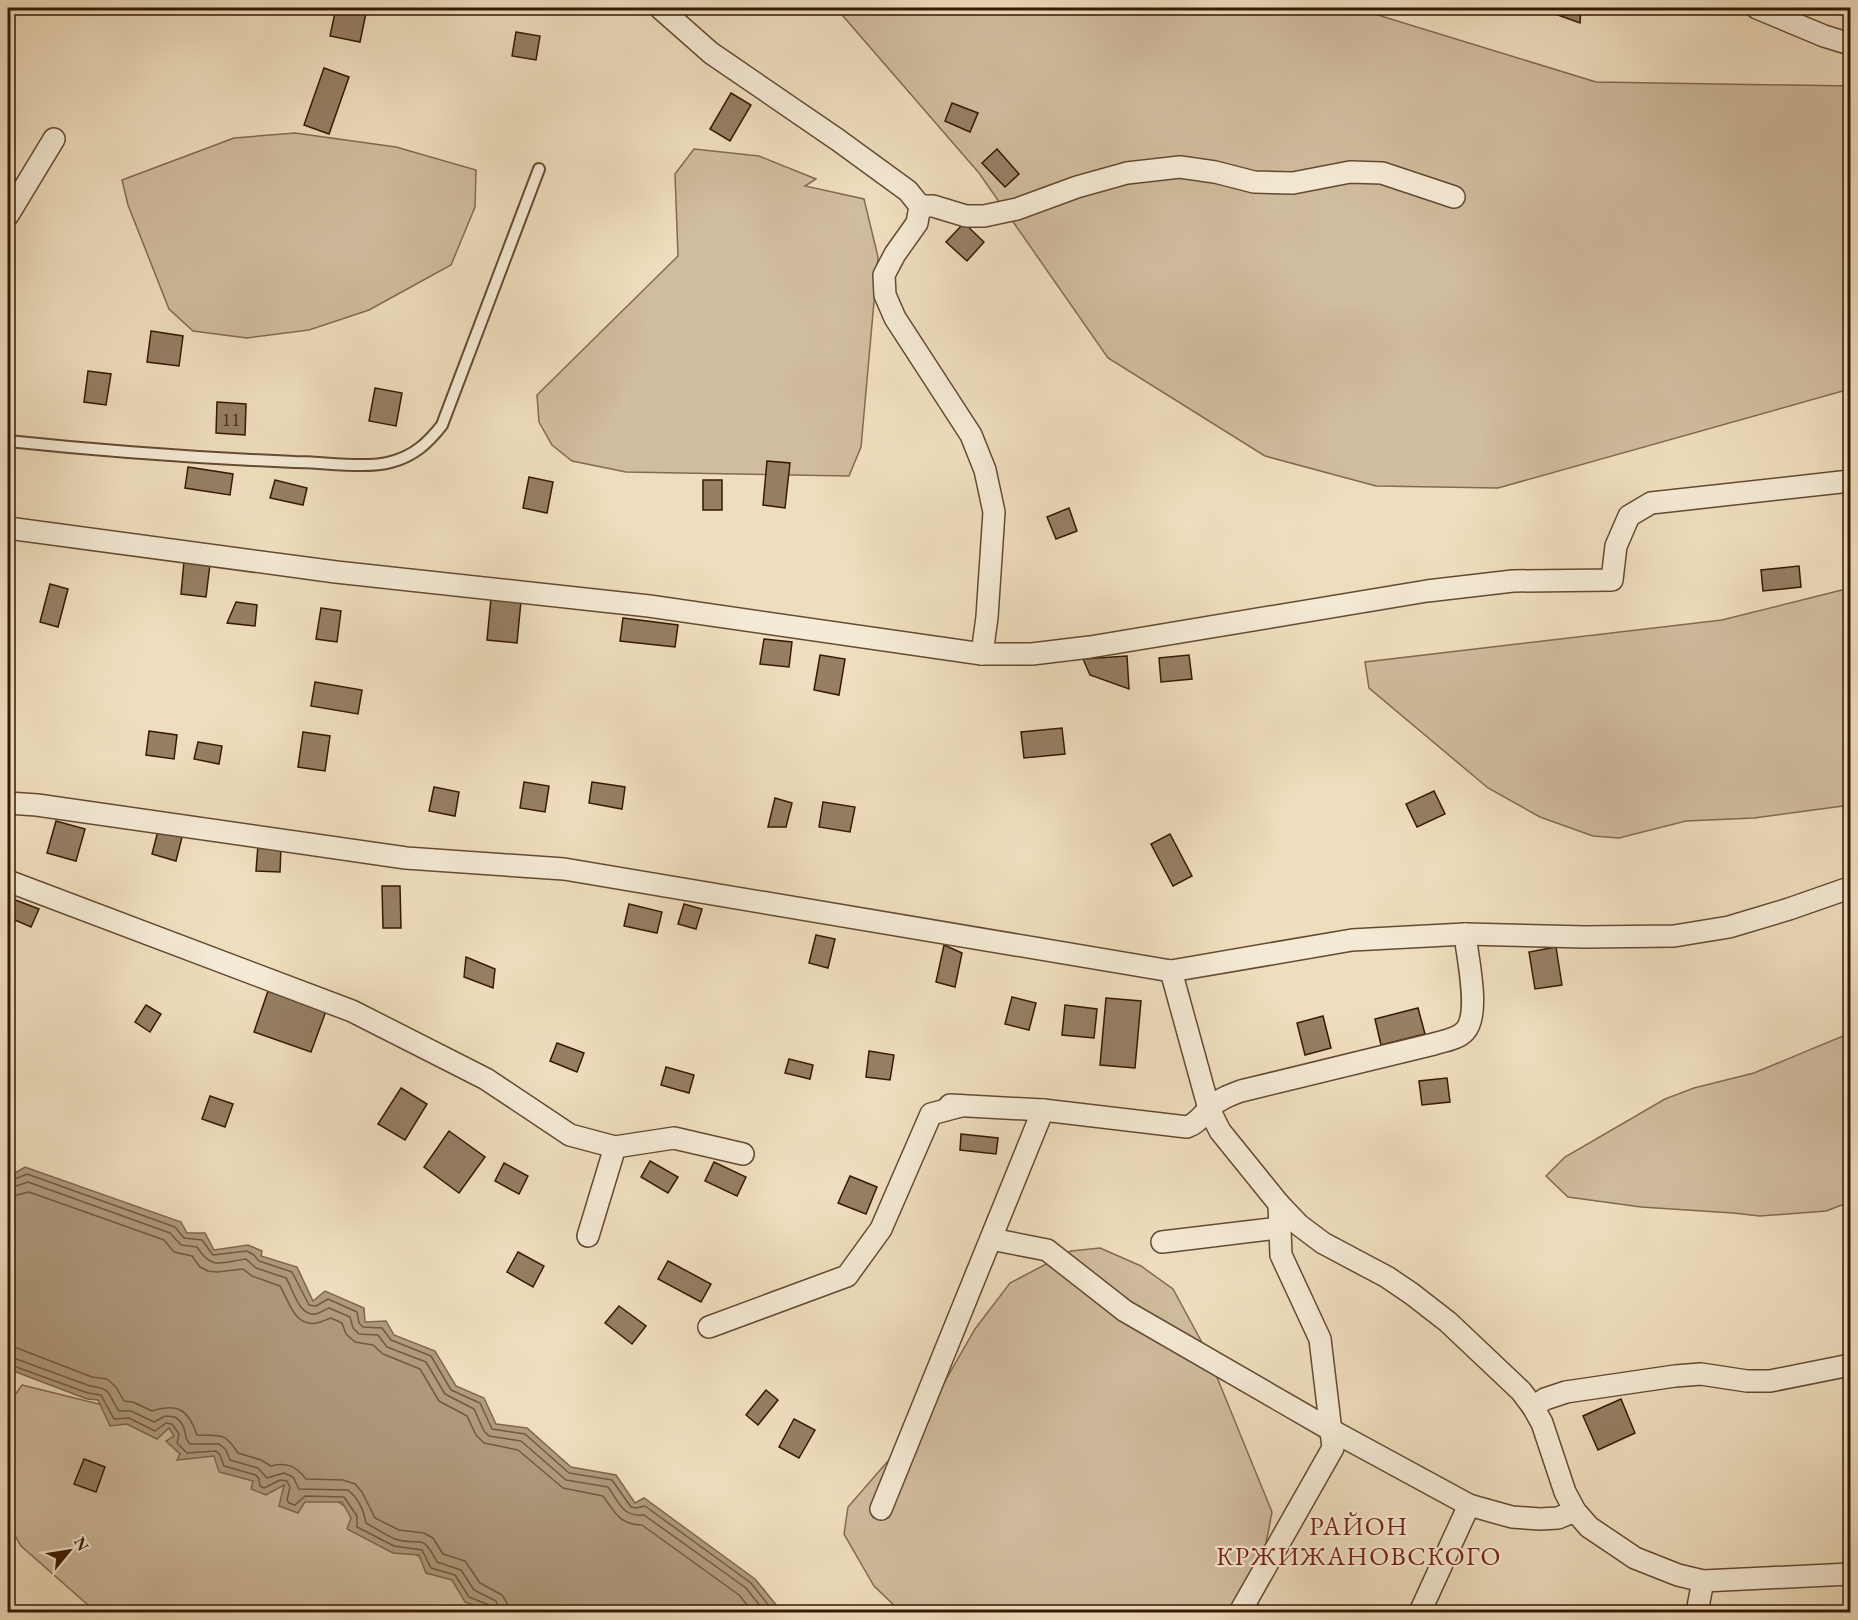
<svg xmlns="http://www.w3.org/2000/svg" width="1858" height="1620" viewBox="0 0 1858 1620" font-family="'EB Garamond',serif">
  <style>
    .green { fill: #d0bc9e; stroke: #836a50; stroke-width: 1.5 }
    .water { fill: #b09b7e; stroke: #7f674d; stroke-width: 1.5 }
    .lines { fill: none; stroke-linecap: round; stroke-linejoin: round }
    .shore { stroke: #735a40; stroke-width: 1.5 }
    .building { fill: #967f64; stroke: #361803; stroke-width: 1.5 }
    .service-casing { stroke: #644a32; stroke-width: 14 }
    .minor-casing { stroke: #644a32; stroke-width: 24 }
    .service { stroke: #f5ead5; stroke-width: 10 }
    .minor { stroke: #f5ead5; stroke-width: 21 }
    .labels { text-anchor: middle; stroke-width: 4.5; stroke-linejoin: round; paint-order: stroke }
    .number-label { font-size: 20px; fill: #4e321b }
    .quarter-label { font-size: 26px; letter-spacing: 1.5px; fill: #7a1f14; stroke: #f5ead5 }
  </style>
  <rect width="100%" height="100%" fill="#efdebe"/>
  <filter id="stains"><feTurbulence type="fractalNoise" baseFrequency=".00333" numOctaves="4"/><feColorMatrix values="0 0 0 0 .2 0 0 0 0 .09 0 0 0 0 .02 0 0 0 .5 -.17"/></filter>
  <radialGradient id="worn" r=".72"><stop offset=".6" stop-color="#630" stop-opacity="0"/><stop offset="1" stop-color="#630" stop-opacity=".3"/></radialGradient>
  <g class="green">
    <path d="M 836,8 L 1355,8 L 1596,82 L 1850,86 L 1850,389 L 1498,488 L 1376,486 L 1265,456 L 1108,358 L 979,173 Z"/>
    <path d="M 295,133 L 396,147 L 476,170 L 475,207 L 451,265 L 369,310 L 309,330 L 247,338 L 193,331 L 169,309 L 128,205 L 122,180 L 234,138 Z"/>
    <path d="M 694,149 L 759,156 L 816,179 L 805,186 L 864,199 L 878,257 L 861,447 L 849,476 L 626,472 L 572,461 L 552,445 L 539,422 L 537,395 L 678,256 L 675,174 Z"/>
    <path d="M 1850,588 L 1850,805 L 1754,818 L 1686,821 L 1619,838 L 1593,836 L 1540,817 L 1488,788 L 1369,688 L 1365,662 L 1722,620 Z"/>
    <path d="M 1850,1033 L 1850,1202 L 1826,1211 L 1760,1216 L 1733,1213 L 1641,1207 L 1568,1197 L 1546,1176 L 1565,1157 L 1665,1099 L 1694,1088 L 1754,1073 Z"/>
    <path d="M 1100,1248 L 1141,1266 L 1173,1289 L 1205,1348 L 1272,1512 L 1263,1559 L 1246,1582 L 1262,1612 L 901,1612 L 874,1586 L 844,1534 L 848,1507 L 921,1423 L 975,1329 L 1010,1283 L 1071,1251 Z"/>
    <path d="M 22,1385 L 248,1441 L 501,1612 L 96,1612 L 21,1546 L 8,1523 L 8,1405 Z"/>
  </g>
  <path class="water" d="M 8,1163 L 15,1173 L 25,1167 L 181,1222 L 187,1233 L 205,1233 L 214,1250 L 248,1245 L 262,1251 L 261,1256 L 297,1267 L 313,1301 L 325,1291 L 364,1308 L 365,1322 L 386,1321 L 394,1335 L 435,1351 L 456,1386 L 484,1398 L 496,1424 L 527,1428 L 571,1467 L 616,1475 L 635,1503 L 644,1498 L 755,1579 L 782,1612 L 493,1612 L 465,1602 L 452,1580 L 426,1573 L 419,1555 L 393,1553 L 347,1529 L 351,1518 L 342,1502 L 305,1502 L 298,1513 L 279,1506 L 284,1485 L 266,1495 L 251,1489 L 253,1481 L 219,1472 L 214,1456 L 177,1460 L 180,1454 L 166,1441 L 174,1436 L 169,1428 L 157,1439 L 127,1424 L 110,1426 L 98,1400 L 87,1399 L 8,1369 Z"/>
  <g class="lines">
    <g class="shore">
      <path d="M 8,1174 L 15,1179 L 27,1174 L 175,1227 L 184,1238 L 202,1240 L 213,1255 L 247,1251 L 254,1255 L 259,1261 L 292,1272 L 309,1305 L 316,1306 L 328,1299 L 357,1312 L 359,1323 L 363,1327 L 382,1328 L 391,1340 L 431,1356 L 451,1390 L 480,1403 L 492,1429 L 525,1434 L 569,1473 L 612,1480 L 631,1507 L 636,1508 L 645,1506 L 751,1583 L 774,1612"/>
      <path d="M 8,1184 L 16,1186 L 28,1182 L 170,1233 L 181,1245 L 197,1247 C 212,1271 222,1262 246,1259 L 256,1268 L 286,1278 C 293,1289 299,1317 316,1314 C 321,1313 325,1309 329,1308 L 350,1317 L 353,1328 L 359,1334 L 378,1335 L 387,1347 L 426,1362 L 445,1394 L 474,1409 L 484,1431 L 489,1436 L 521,1441 L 566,1480 L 608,1487 C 619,1502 622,1517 644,1515 L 746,1588 L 765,1612"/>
      <path d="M 8,1194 L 17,1195 L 29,1192 L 164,1240 L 174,1252 L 192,1256 L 200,1267 L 208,1271 L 217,1272 L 243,1269 L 252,1276 L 280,1286 C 289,1301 294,1327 317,1323 C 322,1322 327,1319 331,1318 L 342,1323 L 346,1334 L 355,1342 L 373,1345 L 383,1354 L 420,1369 L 439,1401 L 467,1416 L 476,1435 L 484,1443 L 518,1450 L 563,1488 L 603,1496 C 616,1513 618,1524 642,1525 L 739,1595 L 753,1612"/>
      <path d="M 8,1347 L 17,1348 L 92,1377 L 107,1379 L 116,1387 L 124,1401 L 133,1402 L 152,1411 C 178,1403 188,1409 197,1435 C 220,1436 224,1431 238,1453 L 261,1460 L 271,1466 C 287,1462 296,1466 306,1479 L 343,1480 L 355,1484 L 362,1492 L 375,1518 L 399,1530 L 424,1533 L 433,1538 L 443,1554 L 465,1561 L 480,1583 L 502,1595 L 507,1603 L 509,1612"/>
      <path d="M 8,1356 L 90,1386 C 112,1388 108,1395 119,1411 L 131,1411 L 154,1422 L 165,1416 L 175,1417 C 189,1426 182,1437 190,1444 L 219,1444 L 226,1450 L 230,1460 L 258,1468 L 267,1478 L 284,1473 L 293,1477 L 299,1489 L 348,1490 C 358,1498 364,1511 366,1523 C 375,1528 385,1535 395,1539 C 421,1548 421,1530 437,1562 L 461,1570 L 474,1590 L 496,1601 L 500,1612"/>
      <path d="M 8,1364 L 88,1393 L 101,1395 L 114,1419 L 129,1418 L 155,1431 L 166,1423 L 172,1424 L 179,1434 L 177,1443 L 187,1453 L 216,1451 L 220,1455 L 224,1466 L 256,1475 L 259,1479 L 260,1486 L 264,1488 L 280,1480 L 287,1481 L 290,1487 L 287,1500 L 289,1503 L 295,1505 L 305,1496 L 344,1497 L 357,1516 L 357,1527 L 394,1546 L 422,1550 L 431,1568 L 455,1575 L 469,1597 L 489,1605 L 492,1612"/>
    </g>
  </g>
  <g class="building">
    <path d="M 336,8 L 367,8 L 360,42 L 330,36 Z"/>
    <path d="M 1555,8 L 1581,8 L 1580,23 L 1555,14 Z"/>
    <path d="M 516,32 L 540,36 L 536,60 L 512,56 Z"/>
    <path d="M 324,68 L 349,77 L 329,134 L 304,125 Z"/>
    <path d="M 731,93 L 751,105 L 730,141 L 710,129 Z"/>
    <path d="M 952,103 L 978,113 L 970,132 L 945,121 Z"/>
    <path d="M 997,149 L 1019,174 L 1005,187 L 982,163 Z"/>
    <path d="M 964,223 L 984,242 L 967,261 L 946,242 Z"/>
    <path d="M 151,331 L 183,336 L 179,366 L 147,362 Z"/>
    <path d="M 88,371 L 111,374 L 106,405 L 84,402 Z"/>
    <path d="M 375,388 L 402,393 L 396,426 L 369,421 Z"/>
    <path d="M 217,402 L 246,404 L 245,435 L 216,433 Z"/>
    <path d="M 767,461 L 790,463 L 785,508 L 763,505 Z"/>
    <path d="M 188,467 L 233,474 L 230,495 L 185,488 Z"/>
    <path d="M 529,477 L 553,482 L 547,513 L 523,508 Z"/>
    <path d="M 275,480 L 307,488 L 303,505 L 270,498 Z"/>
    <rect x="703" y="480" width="19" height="30"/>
    <path d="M 1069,508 L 1077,531 L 1056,539 L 1047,517 Z"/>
    <path d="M 184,561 L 210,564 L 206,597 L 181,594 Z"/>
    <path d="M 1799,566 L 1801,587 L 1763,591 L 1761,570 Z"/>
    <path d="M 50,584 L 68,589 L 58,627 L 40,622 Z"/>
    <path d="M 491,598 L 521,601 L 517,643 L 487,640 Z"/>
    <path d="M 236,602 L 257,605 L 255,626 L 227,623 Z"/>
    <path d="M 321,608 L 341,611 L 337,642 L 316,639 Z"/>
    <path d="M 623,618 L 678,625 L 675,647 L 620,641 Z"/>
    <path d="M 764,639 L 792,642 L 789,667 L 760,664 Z"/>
    <path d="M 820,655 L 845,659 L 839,695 L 814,690 Z"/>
    <path d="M 1189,655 L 1192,679 L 1161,682 L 1159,658 Z"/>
    <path d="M 1127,656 L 1129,689 L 1090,675 L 1083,659 Z"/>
    <path d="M 315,682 L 362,690 L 358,714 L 311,706 Z"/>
    <path d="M 1062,728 L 1065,754 L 1024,758 L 1021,732 Z"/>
    <path d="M 149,731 L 177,735 L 174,759 L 146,755 Z"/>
    <path d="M 303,732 L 330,736 L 325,771 L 298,767 Z"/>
    <path d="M 198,742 L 222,746 L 219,764 L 194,759 Z"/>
    <path d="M 524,782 L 549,786 L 545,812 L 520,808 Z"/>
    <path d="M 592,782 L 625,787 L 622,809 L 589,803 Z"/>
    <path d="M 434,787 L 459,792 L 455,816 L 429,811 Z"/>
    <path d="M 1434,791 L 1445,814 L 1417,827 L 1406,804 Z"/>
    <path d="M 775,798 L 792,803 L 786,827 L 768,827 Z"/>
    <path d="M 823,802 L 855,807 L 850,832 L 819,827 Z"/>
    <path d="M 56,821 L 85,829 L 76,861 L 47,853 Z"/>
    <path d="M 159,827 L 183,833 L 176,861 L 152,854 Z"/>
    <path d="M 1170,834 L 1192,876 L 1173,886 L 1151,844 Z"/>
    <path d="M 258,845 L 281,846 L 280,872 L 256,871 Z"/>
    <path d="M 382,886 L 400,886 L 401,928 L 383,928 Z"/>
    <path d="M 10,898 L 39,909 L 31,927 L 8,917 L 8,905 Z"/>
    <path d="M 629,904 L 662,912 L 657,933 L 624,926 Z"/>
    <path d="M 684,904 L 702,909 L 696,929 L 678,924 Z"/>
    <path d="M 816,935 L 835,939 L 828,968 L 809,963 Z"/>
    <path d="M 944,945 L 962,953 L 955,987 L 936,982 Z"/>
    <path d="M 1556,947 L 1562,985 L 1535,989 L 1529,952 Z"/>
    <path d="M 466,957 L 495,969 L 493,988 L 464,977 Z"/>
    <path d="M 268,991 L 326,1011 L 311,1052 L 254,1032 Z"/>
    <path d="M 1012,997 L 1036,1003 L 1029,1030 L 1005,1024 Z"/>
    <path d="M 1106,998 L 1141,1001 L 1135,1068 L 1100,1065 Z"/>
    <path d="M 146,1005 L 161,1014 L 150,1032 L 135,1022 Z"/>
    <path d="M 1065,1005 L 1097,1009 L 1094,1038 L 1062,1035 Z"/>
    <path d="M 1418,1008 L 1425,1034 L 1381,1045 L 1375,1019 Z"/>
    <path d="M 1323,1016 L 1331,1048 L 1305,1055 L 1297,1023 Z"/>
    <path d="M 557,1043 L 584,1053 L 577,1072 L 550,1061 Z"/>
    <path d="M 869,1051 L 894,1055 L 890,1080 L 866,1077 Z"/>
    <path d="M 789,1059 L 813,1065 L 810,1079 L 785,1073 Z"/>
    <path d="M 666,1067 L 694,1075 L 689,1093 L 661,1085 Z"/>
    <path d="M 1447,1078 L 1450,1102 L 1422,1105 L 1419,1081 Z"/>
    <path d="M 401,1088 L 427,1104 L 405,1140 L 378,1124 Z"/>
    <path d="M 210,1096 L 233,1104 L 225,1127 L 202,1119 Z"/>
    <path d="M 449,1131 L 485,1157 L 459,1193 L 424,1167 Z"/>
    <path d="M 961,1134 L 998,1138 L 996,1154 L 960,1150 Z"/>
    <path d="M 650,1161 L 678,1177 L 668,1193 L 641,1177 Z"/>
    <path d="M 714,1162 L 746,1177 L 737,1196 L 705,1181 Z"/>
    <path d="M 504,1163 L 528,1176 L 519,1194 L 495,1181 Z"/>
    <path d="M 850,1176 L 877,1187 L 866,1214 L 838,1203 Z"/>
    <path d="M 518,1252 L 544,1266 L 533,1287 L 507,1272 Z"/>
    <path d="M 668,1261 L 711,1284 L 701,1302 L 658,1279 Z"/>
    <path d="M 619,1306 L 646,1326 L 632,1344 L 605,1323 Z"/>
    <path d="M 766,1390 L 778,1400 L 758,1425 L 746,1415 Z"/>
    <path d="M 1621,1399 L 1635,1433 L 1598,1450 L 1583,1416 Z"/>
    <path d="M 794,1419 L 815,1430 L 799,1458 L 779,1447 Z"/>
    <path d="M 84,1459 L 105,1467 L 96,1492 L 74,1484 Z"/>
  </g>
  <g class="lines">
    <g class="service-casing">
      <path id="service" d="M 8,441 C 103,451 199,458 295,462 C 323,462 366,469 391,462 C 414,456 428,443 442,425 L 539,169"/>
    </g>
    <g class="minor-casing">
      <g id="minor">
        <path d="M 660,8 L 711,53 L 838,140 L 908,191 L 920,206 L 917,223 L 895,254 L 884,275 L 885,295 L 895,318 L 971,435 L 985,470 L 994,512 L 987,617 L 982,654"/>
        <path d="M 1757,8 L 1824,36 L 1850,44"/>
        <path d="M 920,206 L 933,206 L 966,216 L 984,216 L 1017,209 L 1077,187 L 1127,173 L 1180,167 L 1215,172 L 1254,182 L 1293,183 L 1350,172 L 1382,173 L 1454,197"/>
        <path d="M 8,215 L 54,139"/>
        <path d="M 8,528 L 336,572 L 649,606 L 982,654 L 1032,654 L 1090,647 L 1427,591 L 1513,581 L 1612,580 L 1616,546 L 1629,516 L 1651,503 L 1850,481"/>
        <path d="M 8,803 L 37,805 L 406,858 L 564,869 L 1171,971 L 1352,940 L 1465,934 L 1585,937 L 1674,936 L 1729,927 L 1789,909 L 1849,888"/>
        <path d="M 8,881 L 352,1011 L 486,1079 L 570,1135 L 615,1147 L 674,1138 L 743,1154"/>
        <path d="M 1171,971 L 1209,1109 L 1220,1131 L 1279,1204 L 1299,1225 L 1323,1243 L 1387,1277 L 1412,1294 L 1448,1322 L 1521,1391 L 1533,1407 L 1542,1423 L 1565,1492 L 1575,1511 L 1589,1527 L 1635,1558 L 1678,1575 L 1703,1581 L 1850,1574"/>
        <path d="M 950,1105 L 1043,1110 L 1187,1127 C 1198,1123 1201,1116 1210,1108 C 1219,1099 1230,1095 1241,1091 L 1434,1044 C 1444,1041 1458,1039 1465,1031 C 1481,1014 1467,956 1465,934"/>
        <path d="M 588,1236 L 615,1147"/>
        <path d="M 991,1239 L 1047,1250 L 1125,1311 L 1331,1430 L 1469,1505 L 1512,1517 L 1540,1519 L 1558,1518 L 1575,1511"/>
        <path d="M 1162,1242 L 1278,1228"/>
        <path d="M 709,1327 L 847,1276 L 881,1229 L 931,1114 L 961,1106"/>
        <path d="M 1533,1407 L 1545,1399 L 1566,1392 L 1675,1376 L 1701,1374 L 1747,1381 L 1770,1381 L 1850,1365"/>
        <path d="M 881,1509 L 1043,1110"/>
        <path d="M 1240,1612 L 1333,1448 L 1320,1339 L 1281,1255 L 1279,1204"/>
        <path d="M 1420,1612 L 1469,1505"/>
        <path d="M 1697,1612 L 1703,1581"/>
      </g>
    </g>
    <use href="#service" class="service"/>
    <use href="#minor" class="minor"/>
  </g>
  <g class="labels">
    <g class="number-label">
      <text x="231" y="426">11</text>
    </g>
    <g class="quarter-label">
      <text x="1359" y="1535">РАЙОН<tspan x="1359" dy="30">КРЖИЖАНОВСКОГО</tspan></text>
    </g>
  </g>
  <rect width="1858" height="1620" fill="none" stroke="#efdebe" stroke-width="30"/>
  <rect x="9" y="9" width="1840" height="1602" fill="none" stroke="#361803" stroke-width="3"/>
  <rect x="15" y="15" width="1828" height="1590" fill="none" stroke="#361803" stroke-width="1.5"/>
  <g transform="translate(69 1551) rotate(60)" stroke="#f5ead5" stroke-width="4.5" paint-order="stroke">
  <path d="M0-4.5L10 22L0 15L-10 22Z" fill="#361803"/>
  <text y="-9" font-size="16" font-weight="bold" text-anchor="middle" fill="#361803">N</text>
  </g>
  <rect width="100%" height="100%" filter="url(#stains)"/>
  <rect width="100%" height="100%" fill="url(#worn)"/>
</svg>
